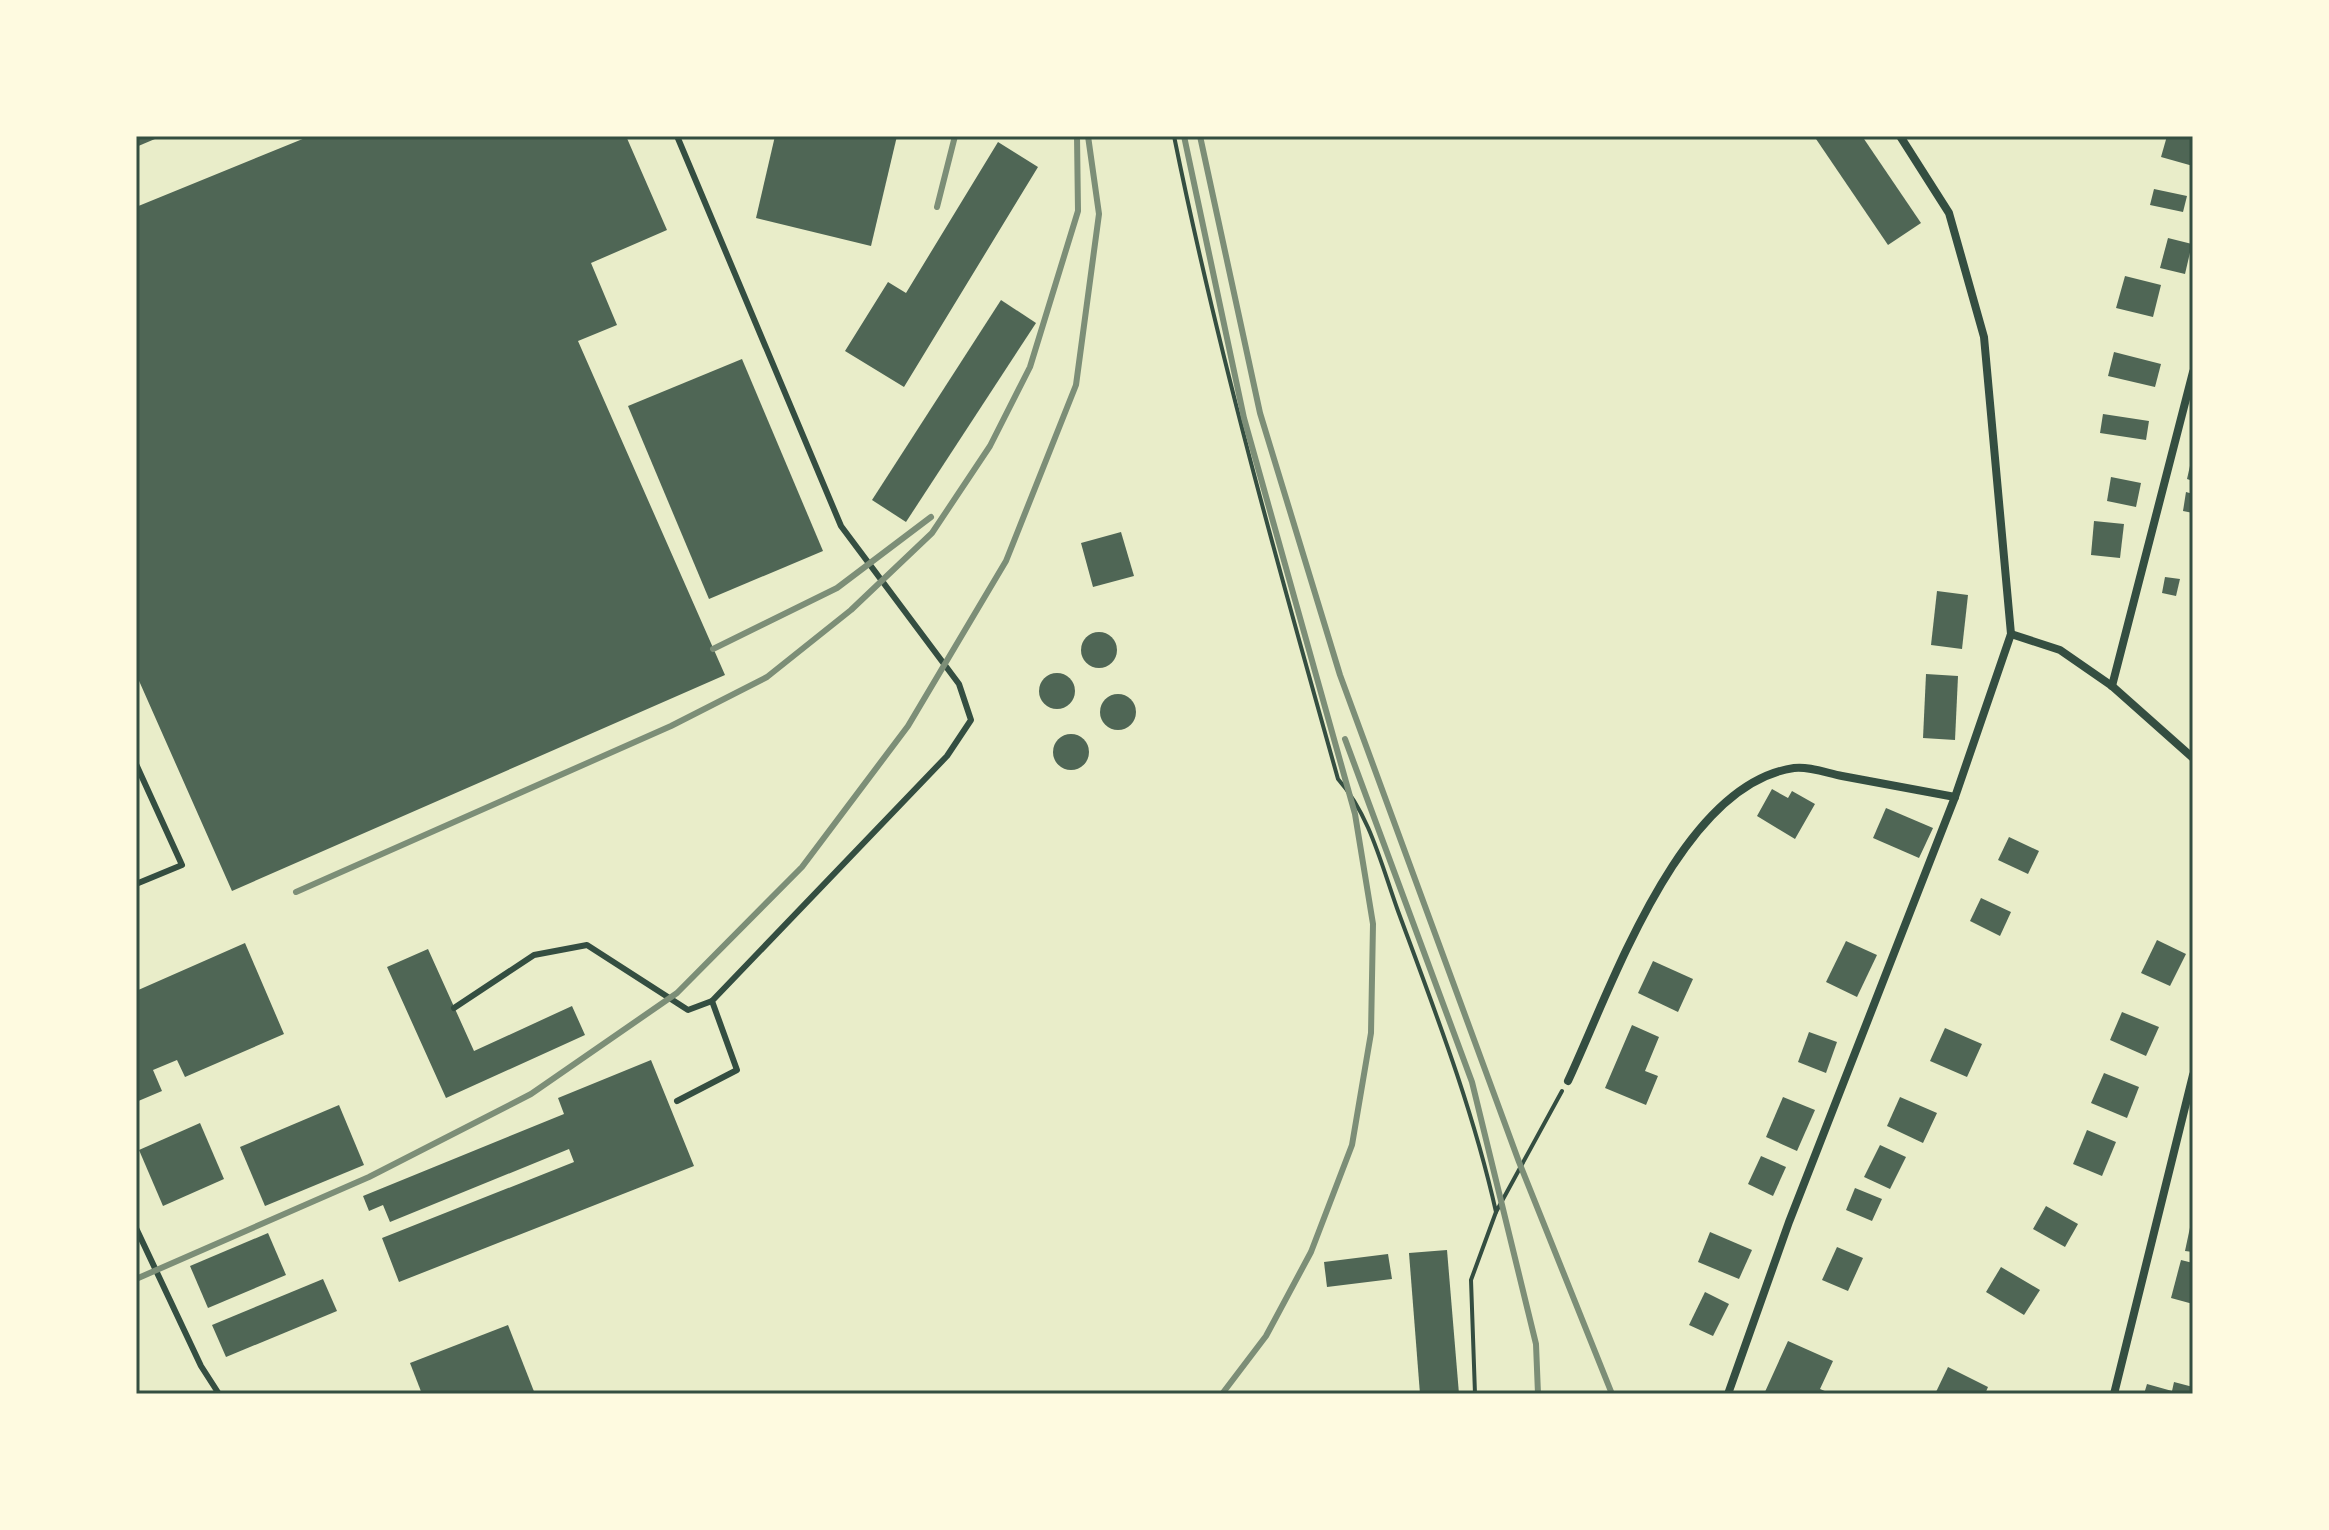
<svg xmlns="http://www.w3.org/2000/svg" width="2329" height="1530" viewBox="0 0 2329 1530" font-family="Ubuntu,sans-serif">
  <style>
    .building { fill: #4f6655 }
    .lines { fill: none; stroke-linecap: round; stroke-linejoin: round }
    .path { stroke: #344e41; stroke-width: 4 }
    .service { stroke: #344e41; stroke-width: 6 }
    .minor { stroke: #344e41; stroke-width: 8 }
    .rail { stroke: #7c8e77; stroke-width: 6 }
    .neatline { fill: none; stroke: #344e41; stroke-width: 3 }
  </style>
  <rect width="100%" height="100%" fill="#e9edc9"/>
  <g class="building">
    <path d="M 136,136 L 162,136 L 136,147 Z"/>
    <path d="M 310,136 L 626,136 L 667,230 L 591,263 L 617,325 L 578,341 L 725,675 L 232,891 L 136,674 L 136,207 Z"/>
    <path d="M 775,136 L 897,136 L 871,246 L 756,218 Z"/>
    <path d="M 1814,136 L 1862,136 L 1921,223 L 1888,245 Z"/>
    <path d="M 2167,136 L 2193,136 L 2193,166 L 2161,157 Z"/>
    <path d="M 998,142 L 1038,167 L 904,387 L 845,351 L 888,282 L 906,293 Z"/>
    <path d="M 2154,189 L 2187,196 L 2183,212 L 2150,205 Z"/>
    <path d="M 2168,238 L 2192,244 L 2185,274 L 2160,268 Z"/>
    <path d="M 2125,276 L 2161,285 L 2153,317 L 2116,308 Z"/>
    <path d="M 1001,300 L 1036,323 L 906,522 L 872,500 Z"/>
    <path d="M 2114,352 L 2161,364 L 2155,387 L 2108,376 Z"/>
    <path d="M 742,359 L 823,551 L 709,599 L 628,406 Z"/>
    <path d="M 2103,414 L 2149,421 L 2146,440 L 2100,433 Z"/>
    <path d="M 2192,457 L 2193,458 L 2193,481 L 2187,479 Z"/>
    <path d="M 2111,477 L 2141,483 L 2136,507 L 2107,501 Z"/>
    <path d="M 2186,492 L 2193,494 L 2193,513 L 2183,511 Z"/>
    <path d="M 2094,521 L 2124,524 L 2120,558 L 2091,555 Z"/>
    <path d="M 1121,532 L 1134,576 L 1093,587 L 1081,543 Z"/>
    <path d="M 2165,577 L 2180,579 L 2176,596 L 2162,593 Z"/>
    <path d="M 1937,591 L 1968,595 L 1962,649 L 1931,645 Z"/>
    <circle cx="1099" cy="650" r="18"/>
    <circle cx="1057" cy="691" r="18"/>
    <path d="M 1926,674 L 1958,676 L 1955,740 L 1923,738 Z"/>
    <circle cx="1118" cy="712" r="18"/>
    <circle cx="1071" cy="752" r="18"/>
    <path d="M 1772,789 L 1788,798 L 1792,791 L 1815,804 L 1795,839 L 1757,816 Z"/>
    <path d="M 1886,808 L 1933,828 L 1919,858 L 1873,838 Z"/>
    <path d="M 2009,837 L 2039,851 L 2028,874 L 1998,860 Z"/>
    <path d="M 1981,898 L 2011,912 L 2000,936 L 1970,921 Z"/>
    <path d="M 2157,940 L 2186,954 L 2170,986 L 2141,973 Z"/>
    <path d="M 1846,941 L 1877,955 L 1857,997 L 1826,982 Z"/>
    <path d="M 245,943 L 284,1034 L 185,1077 L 177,1060 L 153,1070 L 162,1091 L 136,1102 L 136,991 Z"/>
    <path d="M 428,949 L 474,1051 L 572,1006 L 585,1035 L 446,1098 L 387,967 Z"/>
    <path d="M 1653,961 L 1693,979 L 1678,1012 L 1638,993 Z"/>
    <path d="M 2122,1012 L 2159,1027 L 2146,1056 L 2110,1040 Z"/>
    <path d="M 1632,1025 L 1659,1037 L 1645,1071 L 1658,1076 L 1646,1105 L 1605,1088 Z"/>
    <path d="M 1945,1028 L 1982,1044 L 1967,1077 L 1930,1061 Z"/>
    <path d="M 1809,1032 L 1837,1042 L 1826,1073 L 1798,1062 Z"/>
    <path d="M 651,1060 L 694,1166 L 399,1282 L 382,1238 L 574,1162 L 569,1149 L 390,1222 L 383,1205 L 369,1211 L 363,1196 L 564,1114 L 558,1098 Z"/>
    <path d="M 2104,1073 L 2139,1087 L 2127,1118 L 2091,1103 Z"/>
    <path d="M 1783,1097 L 1815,1110 L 1797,1151 L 1766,1137 Z"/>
    <path d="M 1900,1097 L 1937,1113 L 1923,1143 L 1887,1126 Z"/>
    <path d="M 339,1105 L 364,1165 L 265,1206 L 240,1147 Z"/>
    <path d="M 200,1123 L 224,1179 L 163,1206 L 139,1150 Z"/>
    <path d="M 2087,1130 L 2116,1142 L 2102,1176 L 2073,1164 Z"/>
    <path d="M 1880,1145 L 1906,1157 L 1890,1189 L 1864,1177 Z"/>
    <path d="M 1761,1156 L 1786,1167 L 1773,1196 L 1748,1184 Z"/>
    <path d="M 1855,1188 L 1882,1199 L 1872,1221 L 1846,1210 Z"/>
    <path d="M 2046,1206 L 2078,1224 L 2065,1247 L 2033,1229 Z"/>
    <path d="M 2192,1218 L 2193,1218 L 2193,1252 L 2185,1251 Z"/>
    <path d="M 1710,1232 L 1752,1250 L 1739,1279 L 1698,1262 Z"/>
    <path d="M 268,1233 L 286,1275 L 208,1308 L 190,1266 Z"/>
    <path d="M 1837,1247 L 1863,1258 L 1848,1291 L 1822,1280 Z"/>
    <path d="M 1447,1250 L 1459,1394 L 1420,1394 L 1409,1253 Z"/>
    <path d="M 1388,1254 L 1392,1279 L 1327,1287 L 1324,1262 Z"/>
    <path d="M 2181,1260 L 2193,1263 L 2193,1304 L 2171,1298 Z"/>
    <path d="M 2001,1267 L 2040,1290 L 2024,1315 L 1986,1292 Z"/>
    <path d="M 323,1279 L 337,1311 L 226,1357 L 212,1325 Z"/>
    <path d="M 1705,1292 L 1729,1304 L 1713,1336 L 1689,1325 Z"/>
    <path d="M 508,1325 L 535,1394 L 422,1394 L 410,1363 Z"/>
    <path d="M 1788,1341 L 1833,1361 L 1820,1389 L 1832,1394 L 1764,1394 Z"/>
    <path d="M 1948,1367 L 1988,1387 L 1985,1394 L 1935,1394 Z"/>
    <path d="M 2174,1382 L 2193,1387 L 2192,1394 L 2144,1394 L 2147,1384 L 2172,1391 Z"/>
  </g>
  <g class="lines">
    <g class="path">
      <path d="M 1174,136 C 1218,353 1278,566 1338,779 C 1370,815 1382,867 1398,911 C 1435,1011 1473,1109 1496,1212 L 1562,1091"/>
      <path d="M 1475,1394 L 1471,1280 L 1496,1212"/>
    </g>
    <g class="service">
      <path d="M 677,136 L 841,526 L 959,684 L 971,720 L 947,756 L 712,1001 L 737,1070 L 677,1101"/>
      <path d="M 136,764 L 182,865 L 136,884"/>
      <path d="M 454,1008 L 534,955 L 587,945 L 688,1010 L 712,1001"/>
      <path d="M 136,1228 L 201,1366 L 219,1394"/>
    </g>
    <g class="minor">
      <path d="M 2011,634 L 2060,650 L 2112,686 L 2193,758"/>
      <path d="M 2112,686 L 2193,372"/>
      <path d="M 1568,1081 C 1612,987 1680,784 1794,768 C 1808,766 1827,773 1842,776 C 1880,783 1917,790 1955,797"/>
      <path d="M 1728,1394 L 1789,1222 L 1955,797 L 2011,634 L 1984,337 L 1949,213 L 1900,136"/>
      <path d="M 2114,1394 L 2193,1075"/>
    </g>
    <g class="rail">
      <path d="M 1184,136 L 1244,418 L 1355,814 L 1373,924 L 1371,1033 L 1352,1145 L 1311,1252 L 1266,1336 L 1222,1394"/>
      <path d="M 1200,136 L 1260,413 L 1340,675 L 1519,1162 L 1612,1394"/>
      <path d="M 937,207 L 955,136"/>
      <path d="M 713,649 L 837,588 L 931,517"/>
      <path d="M 1345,739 L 1472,1082 L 1536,1344 L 1538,1394"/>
      <path d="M 296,892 L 671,726 L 767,677 L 851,610 L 932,533 L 990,446 L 1030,367 L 1078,211 L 1077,136"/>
      <path d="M 136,1279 L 369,1177 L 531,1094 L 677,993 L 802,867 L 908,726 L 1006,561 L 1076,385 L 1099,214 L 1088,136"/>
    </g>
  </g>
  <rect width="2329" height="1530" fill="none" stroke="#fefae0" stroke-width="276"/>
  <rect x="138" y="138" width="2053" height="1254" class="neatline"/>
</svg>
